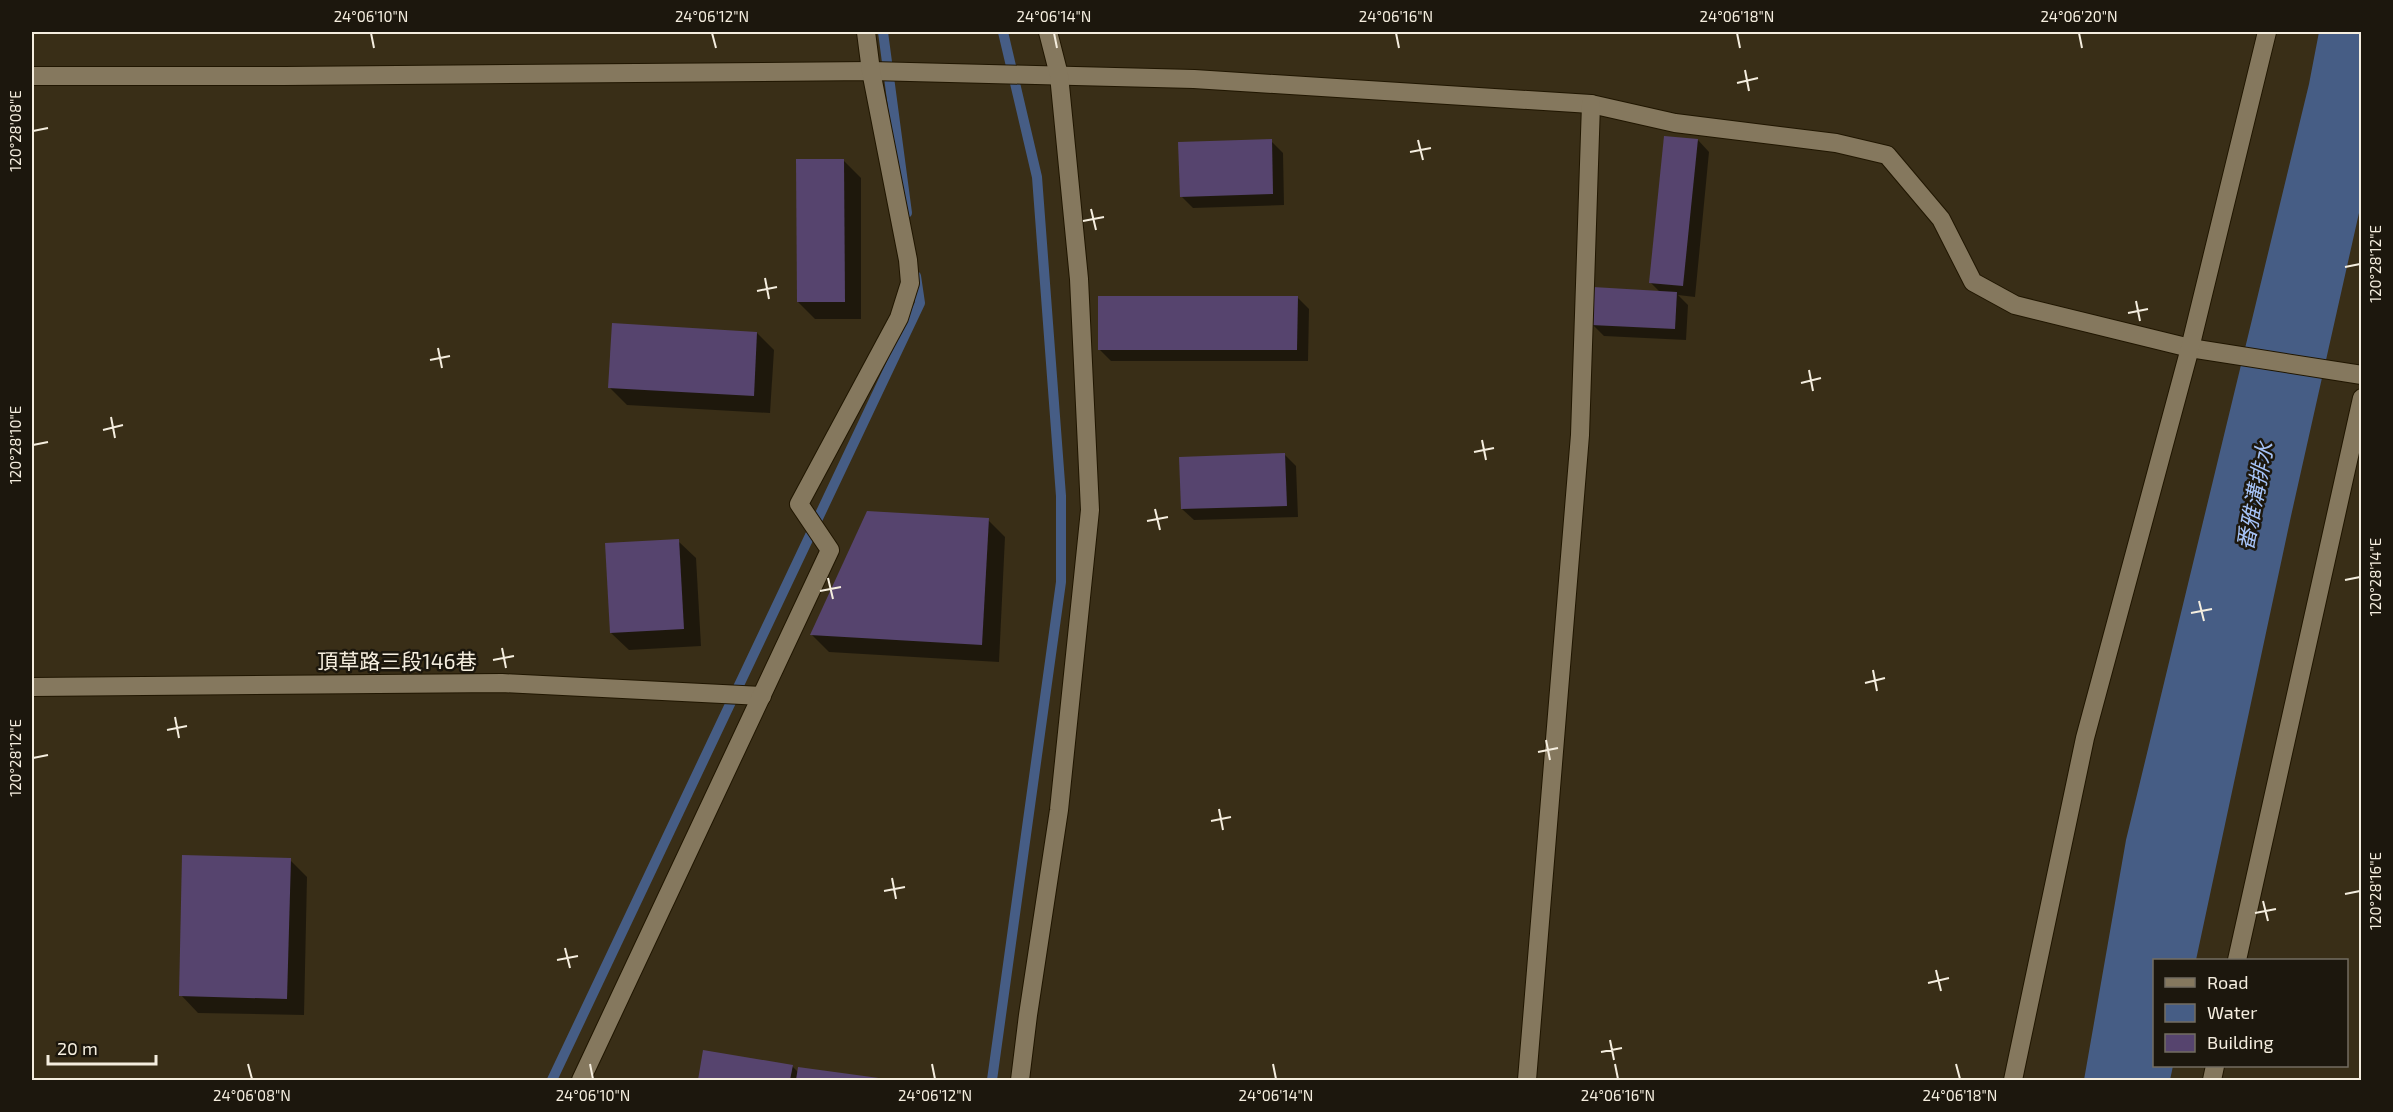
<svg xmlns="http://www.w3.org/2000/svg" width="2393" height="1112" viewBox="0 0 2393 1112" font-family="'Exo 2','Noto Sans TC',sans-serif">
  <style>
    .water { fill: #465d85 }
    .shadow { fill: #0007 }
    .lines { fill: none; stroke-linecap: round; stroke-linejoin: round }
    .stream { stroke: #465d85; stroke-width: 10 }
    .building { fill: #56446e }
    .minor-casing { stroke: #201601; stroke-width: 20 }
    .minor { stroke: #85785e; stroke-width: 18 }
    .ticks { fill: none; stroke: #f5eedf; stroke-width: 2 }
    .labels { text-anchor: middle; stroke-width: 5; stroke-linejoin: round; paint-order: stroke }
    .street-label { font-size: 21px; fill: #f5eedf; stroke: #1c170d }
    .water-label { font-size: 22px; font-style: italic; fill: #a6c3f7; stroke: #1c170d }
    .neatline { fill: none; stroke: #f5eedf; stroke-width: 2 }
    .ticks-label { font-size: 15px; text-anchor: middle; fill: #f5eedf }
  </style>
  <rect width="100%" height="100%" fill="#392e17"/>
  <path class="water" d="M 2319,32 L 2361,32 L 2361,204 L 2291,516 L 2196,960 L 2154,960 L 2154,1066 L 2173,1066 L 2170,1080 L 2084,1080 L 2126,840 L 2309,84 Z"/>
  <g class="shadow">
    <path d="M 1698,140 L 1709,152 L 1695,297 L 1678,295 L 1688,305 L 1686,340 L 1604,336 L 1592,324 L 1661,293 L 1650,282 Z"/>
    <path d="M 1271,141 L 1283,153 L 1284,205 L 1193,208 L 1182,197 Z"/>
    <path d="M 844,161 L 861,178 L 861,319 L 815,319 L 798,302 Z"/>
    <path d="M 1297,297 L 1309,309 L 1308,361 L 1111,361 L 1100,350 Z"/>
    <path d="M 757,333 L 774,350 L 770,413 L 627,405 L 610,388 Z"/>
    <path d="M 1285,455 L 1296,466 L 1298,517 L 1194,520 L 1182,509 Z"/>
    <path d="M 988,520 L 1005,537 L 999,662 L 829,652 L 812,635 Z"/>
    <path d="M 678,541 L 696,558 L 701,646 L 629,650 L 611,633 Z"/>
    <path d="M 290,860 L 307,877 L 304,1015 L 198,1013 L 181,995 Z"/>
    <path d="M 705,1052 L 792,1066 L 799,1073 L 799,1069 L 885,1080 L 700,1080 Z"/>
  </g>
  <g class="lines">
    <g class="stream">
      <path d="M 883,32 L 907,213"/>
      <path d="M 552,1080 L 920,303 L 916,276"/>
      <path d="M 992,1080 L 1061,582 L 1061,496 L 1037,177 L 1003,32"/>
    </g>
  </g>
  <g class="building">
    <path d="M 1664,136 L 1698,139 L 1683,286 L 1649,283 Z"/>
    <path d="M 1272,139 L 1273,194 L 1180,197 L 1178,142 Z"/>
    <path d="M 796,159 L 844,159 L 845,302 L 797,302 Z"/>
    <path d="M 1593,287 L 1677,292 L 1675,329 L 1591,325 Z"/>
    <path d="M 1098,296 L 1298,296 L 1297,350 L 1098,350 Z"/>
    <path d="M 612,323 L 757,332 L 754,396 L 608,388 Z"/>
    <path d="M 1285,453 L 1287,506 L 1181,509 L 1179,457 Z"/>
    <path d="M 867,511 L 989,518 L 982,645 L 810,635 Z"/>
    <path d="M 679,539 L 684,629 L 610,633 L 605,543 Z"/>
    <path d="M 182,855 L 291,858 L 287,999 L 179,996 Z"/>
    <path d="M 703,1050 L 793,1065 L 790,1080 L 698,1080 Z"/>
    <path d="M 798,1067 L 886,1079 L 886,1080 L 796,1080 Z"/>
  </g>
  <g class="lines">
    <g class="minor-casing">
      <g id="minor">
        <path d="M 32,76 L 285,76 L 871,71 L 1194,79 L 1591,104 L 1675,123 L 1836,143 L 1887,155 L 1941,219 L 1973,282 L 2015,305 L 2190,348 L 2362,375"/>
        <path d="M 32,687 L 502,683 L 762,696"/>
        <path d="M 2237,960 L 2362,398"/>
        <path d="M 581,1080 L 830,550 L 799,504 L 899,318 L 910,283 L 908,260 L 871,71 L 866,32"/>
        <path d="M 1020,1080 L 1028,1015 L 1059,810 L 1090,510 L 1079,279 L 1059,75 L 1048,32"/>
        <path d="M 1527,1080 L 1580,435 L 1591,104"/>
        <path d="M 2013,1080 L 2085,738 L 2190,348 L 2267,32"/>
        <path d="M 2212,1080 L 2215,1066"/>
      </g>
    </g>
    <use href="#minor" class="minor"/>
  </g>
  <path class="ticks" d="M 371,33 L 374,48M 712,33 L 716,48M 1054,33 L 1057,48M 1396,33 L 1399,48M 1737,33 L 1740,48M 2079,33 L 2082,48M 1745,70 L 1749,91M 1737,83 L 1758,78M 33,131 L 48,128M 1418,140 L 1423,160M 1410,152 L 1431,148M 1091,209 L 1096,230M 1083,221 L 1104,217M 2345,267 L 2360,264M 765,278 L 769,299M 757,291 L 777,287M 2136,301 L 2140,321M 2128,313 L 2148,309M 438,348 L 442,368M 430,360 L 450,356M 1809,370 L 1813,391M 1801,383 L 1821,378M 111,417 L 115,438M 103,430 L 123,425M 1482,440 L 1486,460M 33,445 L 48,442M 1474,452 L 1494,448M 1155,509 L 1160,530M 1147,521 L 1168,517M 828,578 L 833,599M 2345,580 L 2360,577M 820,591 L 841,587M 2199,601 L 2204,621M 2191,613 L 2212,609M 502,648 L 506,668M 493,660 L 514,656M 1873,670 L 1877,691M 1865,683 L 1885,678M 175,717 L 179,738M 167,730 L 187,726M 1546,740 L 1550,760M 1538,752 L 1558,748M 33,758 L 48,755M 1219,809 L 1223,830M 1211,821 L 1231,817M 892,878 L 896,899M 884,891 L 905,887M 2345,894 L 2360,891M 2263,901 L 2268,921M 2255,913 L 2276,909M 565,948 L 570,968M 557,960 L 578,956M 1936,970 L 1941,991M 1928,983 L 1949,978M 1610,1040 L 1614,1060M 1601,1052 L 1622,1048M 248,1064 L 252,1079M 590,1064 L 593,1079M 932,1064 L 935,1079M 1273,1064 L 1276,1079M 1615,1064 L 1618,1079M 1956,1064 L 1960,1079"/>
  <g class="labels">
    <g class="street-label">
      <text x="397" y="669">頂草路三段146巷</text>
    </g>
    <g class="water-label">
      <text transform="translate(2255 496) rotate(-79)" y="8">番雅溝排水</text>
    </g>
  </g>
  <rect width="2393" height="1112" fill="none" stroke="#1c170d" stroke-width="66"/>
  <rect x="2153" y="959" width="195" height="108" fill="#1c170d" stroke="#736d61" stroke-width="1.5"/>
  <rect x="2165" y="978" width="30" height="9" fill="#85785e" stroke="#736d61" stroke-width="1.5"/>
  <text x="2207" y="989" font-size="18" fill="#f5eedf">Road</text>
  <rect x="2165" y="1004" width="30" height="18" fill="#465d85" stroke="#736d61" stroke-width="1.5"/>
  <text x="2207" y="1019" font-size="18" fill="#f5eedf">Water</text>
  <rect x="2165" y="1034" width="30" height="18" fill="#56446e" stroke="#736d61" stroke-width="1.5"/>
  <text x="2207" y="1049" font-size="18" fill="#f5eedf">Building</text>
  <path d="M48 1055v9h108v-9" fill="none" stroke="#f5eedf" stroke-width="3"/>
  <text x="57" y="1055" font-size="18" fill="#f5eedf" stroke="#1c170d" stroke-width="4.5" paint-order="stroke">20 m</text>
  <rect x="33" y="33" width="2327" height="1046" class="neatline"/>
  <g class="ticks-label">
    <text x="371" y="22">24°06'10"N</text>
    <text x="712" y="22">24°06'12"N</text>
    <text x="1054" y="22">24°06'14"N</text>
    <text x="1396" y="22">24°06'16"N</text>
    <text x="1737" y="22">24°06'18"N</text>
    <text x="2079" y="22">24°06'20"N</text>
    <text transform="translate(16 131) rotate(-90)" y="5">120°28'08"E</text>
    <text transform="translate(2376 264) rotate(-90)" y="5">120°28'12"E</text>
    <text transform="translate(16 445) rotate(-90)" y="5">120°28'10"E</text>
    <text transform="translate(2376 577) rotate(-90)" y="5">120°28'14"E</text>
    <text transform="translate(16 758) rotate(-90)" y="5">120°28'12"E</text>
    <text transform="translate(2376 891) rotate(-90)" y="5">120°28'16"E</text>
    <text x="252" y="1101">24°06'08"N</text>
    <text x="593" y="1101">24°06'10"N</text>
    <text x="935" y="1101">24°06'12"N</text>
    <text x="1276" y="1101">24°06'14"N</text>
    <text x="1618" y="1101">24°06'16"N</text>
    <text x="1960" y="1101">24°06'18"N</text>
  </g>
</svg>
